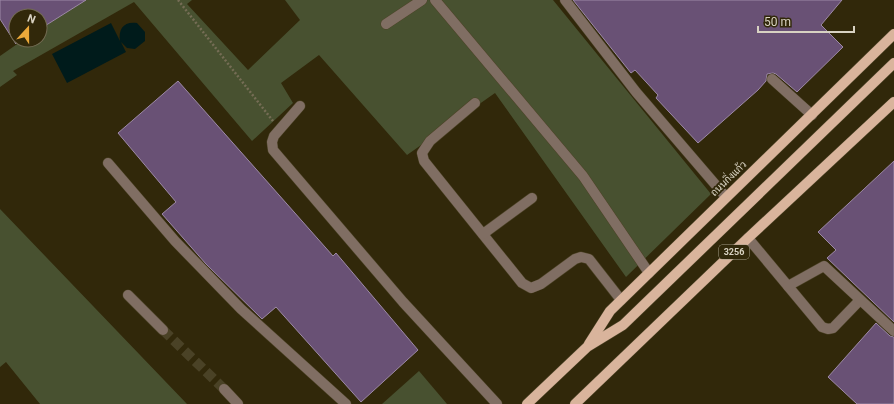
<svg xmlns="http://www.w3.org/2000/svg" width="894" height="404" viewBox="0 0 894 404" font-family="Roboto,Sarabun,sans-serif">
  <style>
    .green { fill: #485130 }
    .water { fill: #001b1b }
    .building { fill: #695175; stroke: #9d8aa7 }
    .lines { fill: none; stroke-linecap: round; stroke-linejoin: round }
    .minor-tunnel { stroke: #4a4226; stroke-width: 10; stroke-dasharray: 10 5; stroke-linecap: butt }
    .minor-casing { stroke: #4c4327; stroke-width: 11 }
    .major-casing { stroke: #4c4327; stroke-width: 11 }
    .path { stroke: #756d55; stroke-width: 2.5; stroke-dasharray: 2 2; stroke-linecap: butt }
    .minor { stroke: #806e63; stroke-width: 10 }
    .major { stroke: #d9b49c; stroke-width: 10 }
    .labels { text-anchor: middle; stroke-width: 3.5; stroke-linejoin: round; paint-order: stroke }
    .shield { fill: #31280a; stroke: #a69f8b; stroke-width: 1 }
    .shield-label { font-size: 9px; font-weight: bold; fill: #d8d2c2 }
    .street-label { font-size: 10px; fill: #d8d2c2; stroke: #31280a }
  </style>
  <rect width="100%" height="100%" fill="#31280a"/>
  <g class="green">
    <path d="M 79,0 L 192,0 L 187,4 L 248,70 L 300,20 L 285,0 L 553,0 L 711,194 L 626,277 L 495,93 L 407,155 L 319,55 L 281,83 L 293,103 L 252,141 L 134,2 L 13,71 L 17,75 L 0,87 L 0,56 L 23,40 L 40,40 L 40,29 L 81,3 Z"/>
    <path d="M 0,209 L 187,404 L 40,404 L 6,362 L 0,367 Z"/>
    <path d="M 419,371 L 447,404 L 382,404 Z"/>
  </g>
  <path class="water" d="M 111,23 L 120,41 C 118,29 124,21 137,23 L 145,32 L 145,41 L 135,49 L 127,48 L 121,42 L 126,52 L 67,83 L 52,54 Z"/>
  <g class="building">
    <path d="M 0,0 L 86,0 L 40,29 L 40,16 L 16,16 L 16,44 L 0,19 Z"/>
    <path d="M 573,0 L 842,0 L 821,25 L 843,47 L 797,92 L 776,74 L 773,73 L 767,74 L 766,81 L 758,90 L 698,143 L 656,98 L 658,95 L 635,70 L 631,73 Z"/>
    <path d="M 178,81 L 333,256 L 336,253 L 418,350 L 361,402 L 276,307 L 262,319 L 206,264 L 162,214 L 176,202 L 118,133 Z"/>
    <path d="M 894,161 L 894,322 L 827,258 L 836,250 L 818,232 Z"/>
    <path d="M 876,323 L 890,336 L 894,337 L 894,404 L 857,404 L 828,377 Z"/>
  </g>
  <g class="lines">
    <path class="minor-tunnel" d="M 163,330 L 224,389"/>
    <g class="minor-casing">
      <g id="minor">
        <path d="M 435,0 L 583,176 L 649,273"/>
        <path d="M 565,0 L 636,92 L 726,197"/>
        <path d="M 386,24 L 422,0"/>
        <path d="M 772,79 L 812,115"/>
        <path d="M 475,103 L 430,141 L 422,153 L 424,161 L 522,283 L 531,288 L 541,284 L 575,259 L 581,257 L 589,259 L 621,300"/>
        <path d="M 300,106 L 274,136 L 272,142 L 273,150 L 403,302 L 497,404"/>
        <path d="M 108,163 L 175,241 L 241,309 L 346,404"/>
        <path d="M 483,234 L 532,198"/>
        <path d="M 748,238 L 822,327 L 828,329 L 833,328 L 860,300"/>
        <path d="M 788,286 L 824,266 L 894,331"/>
        <path d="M 128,295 L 163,330"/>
        <path d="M 224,389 L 238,404"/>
      </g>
    </g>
    <g class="major-casing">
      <g id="major">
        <path d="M 589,344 L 610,311 L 894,34"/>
        <path d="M 527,404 L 587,347 L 623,325 L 894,63"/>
        <path d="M 575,404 L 748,238 L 894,102"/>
      </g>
    </g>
    <path class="path" d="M 178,0 L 273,121"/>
    <use href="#minor" class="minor"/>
    <use href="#major" class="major"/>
  </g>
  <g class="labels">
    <rect class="shield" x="719" y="245" width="30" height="14" rx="3"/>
    <g class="shield-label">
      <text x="734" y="255">3256</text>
    </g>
    <g class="street-label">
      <text transform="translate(728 178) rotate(-44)" y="4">ถนนกิ่งแก้ว</text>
    </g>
  </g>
  <g transform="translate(28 28) rotate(21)"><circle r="19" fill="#31280a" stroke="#746c54"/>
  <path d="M0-3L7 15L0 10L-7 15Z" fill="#eca93a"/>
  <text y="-6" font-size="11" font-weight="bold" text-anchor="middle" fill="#d8d2c2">N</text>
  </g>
  <path d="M758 26v6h96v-6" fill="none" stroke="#d8d2c2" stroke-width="2"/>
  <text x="764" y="26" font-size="12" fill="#d8d2c2" stroke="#31280a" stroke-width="3" paint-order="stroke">50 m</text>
</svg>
